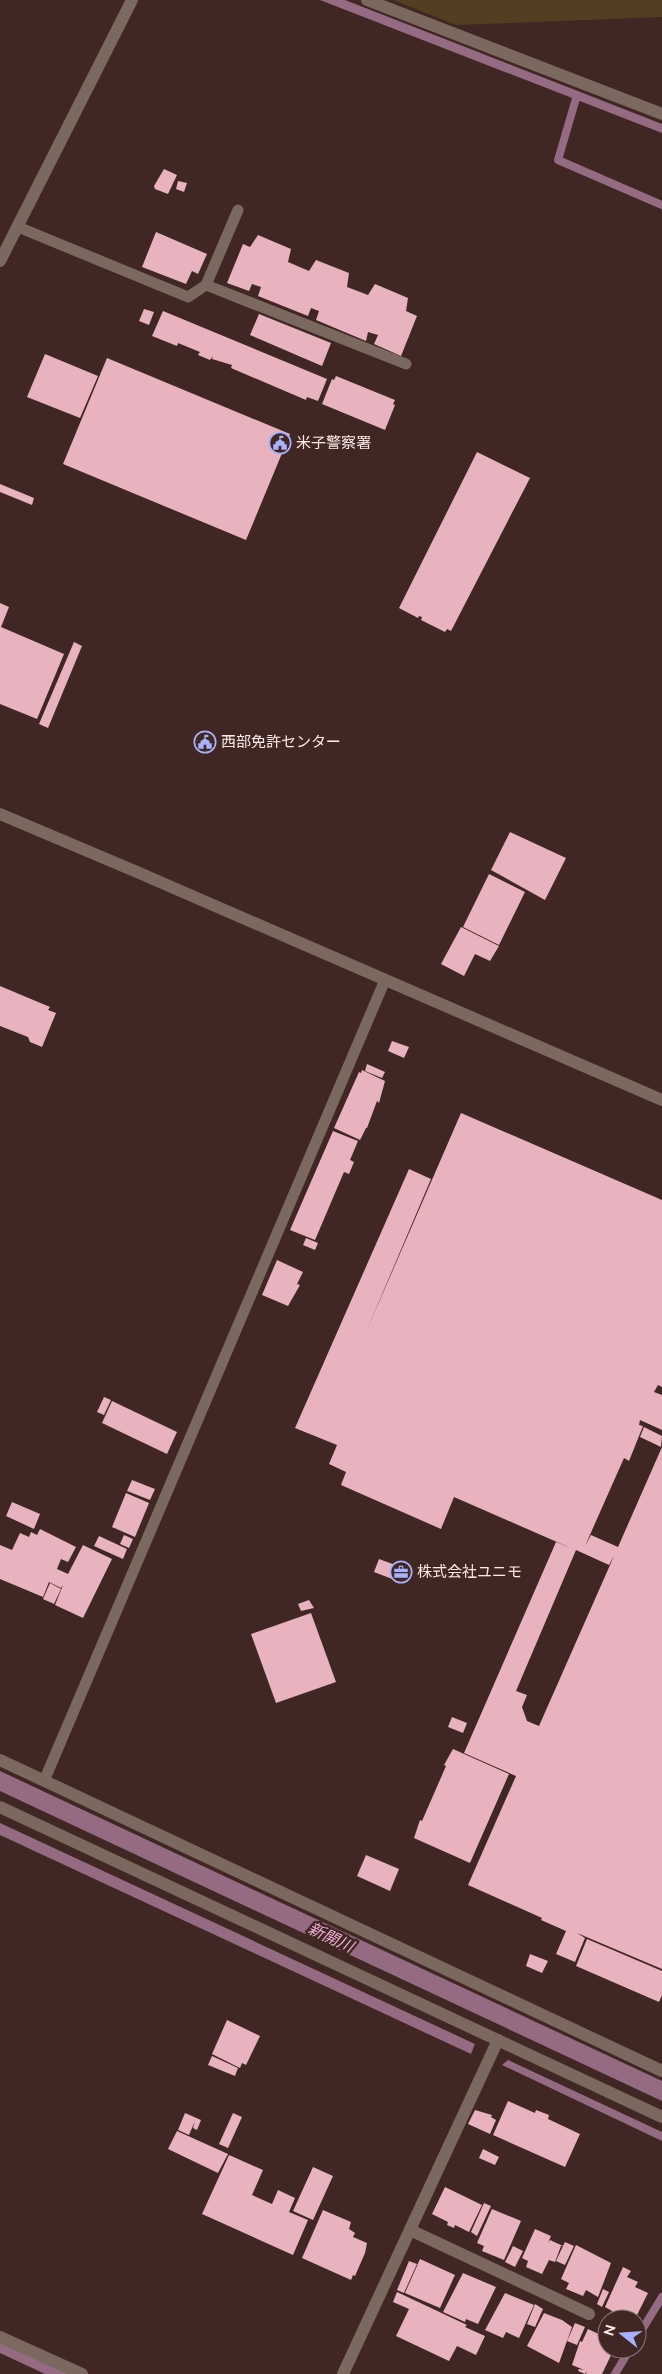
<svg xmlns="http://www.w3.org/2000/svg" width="662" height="2374" viewBox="0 0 662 2374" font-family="Raleway,'Noto Sans JP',sans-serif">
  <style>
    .green { fill: #543e21 }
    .water { fill: #946b82 }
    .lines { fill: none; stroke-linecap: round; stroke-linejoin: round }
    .stream { stroke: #946b82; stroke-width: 8 }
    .building { fill: #e8b3be; fill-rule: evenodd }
    .service { stroke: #7b685f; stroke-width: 11 }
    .minor { stroke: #7b685f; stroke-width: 12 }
    .tertiary { stroke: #7b685f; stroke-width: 12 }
    .labels { text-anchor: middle; stroke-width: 5; stroke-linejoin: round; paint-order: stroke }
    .poi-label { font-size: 15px; fill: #fae9e6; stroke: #402724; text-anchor: start }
    .water-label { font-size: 16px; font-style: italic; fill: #f0add4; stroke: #402724 }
  </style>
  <rect width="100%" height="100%" fill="#402724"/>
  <path class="green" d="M 393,0 L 662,0 L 662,17 L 456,25 Z"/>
  <g class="water">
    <path d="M 320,0 L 345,0 L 662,124 L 662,133 Z"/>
    <path d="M 0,1771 L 662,2081 L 662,2101 L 0,1791 Z"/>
    <path d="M 0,1823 L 475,2044 L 471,2054 L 0,1835 Z"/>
    <path d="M 508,2060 L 662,2132 L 662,2141 L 502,2065 Z"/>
    <path d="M 0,2342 L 68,2374 L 45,2374 L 0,2353 Z"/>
  </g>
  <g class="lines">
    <g class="stream">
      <path d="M 577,95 L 558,160 L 662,205"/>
      <path d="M 637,2338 L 662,2297"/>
      <path d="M 615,2374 L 630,2349"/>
    </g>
  </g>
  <g class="building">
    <path d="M 164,169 L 177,175 L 168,194 L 155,189 L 154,186 Z"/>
    <path d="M 178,181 L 187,183 L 184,192 L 176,189 Z"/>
    <path d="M 156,232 L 207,254 L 198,274 L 192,271 L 186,284 L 142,267 Z"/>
    <path d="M 258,235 L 291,249 L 288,262 L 309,271 L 316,260 L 349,273 L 347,287 L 368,295 L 375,284 L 408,298 L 406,311 L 417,316 L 401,356 L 374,344 L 378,335 L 368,332 L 366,341 L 316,320 L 319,311 L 311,308 L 308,316 L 258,296 L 261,287 L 252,284 L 249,291 L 227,283 L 243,244 L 250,247 Z"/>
    <path d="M 144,309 L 154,312 L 149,325 L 139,321 Z"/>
    <path d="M 163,311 L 327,379 L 318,401 L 307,397 L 306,400 L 231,368 L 232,365 L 212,359 L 213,356 L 210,360 L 198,355 L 200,352 L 178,343 L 177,346 L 152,336 Z"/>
    <path d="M 259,314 L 331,343 L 322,366 L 250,335 Z"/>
    <path d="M 45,354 L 98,376 L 80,418 L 27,397 Z"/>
    <path d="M 107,358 L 290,434 L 246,540 L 63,464 Z"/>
    <path d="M 336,376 L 395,400 L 393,404 L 395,405 L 385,430 L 322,404 L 332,379 L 334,380 Z"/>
    <path d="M 477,452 L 530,478 L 451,631 L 447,629 L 445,632 L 421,620 L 422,617 L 419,616 L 418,618 L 399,608 Z"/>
    <path d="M 0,484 L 34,498 L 32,505 L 0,492 Z"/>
    <path d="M 0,603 L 9,607 L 1,627 L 64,654 L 37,719 L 0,704 Z"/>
    <path d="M 74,642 L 82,646 L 48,728 L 39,724 Z"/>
    <path d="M 510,832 L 566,858 L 545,900 L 491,870 Z"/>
    <path d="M 489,874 L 525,892 L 499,945 L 463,927 Z"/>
    <path d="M 461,927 L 499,946 L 490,961 L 475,954 L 464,976 L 441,964 Z"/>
    <path d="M 0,986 L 50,1007 L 48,1010 L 56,1013 L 42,1047 L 30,1042 L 28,1037 L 0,1026 Z"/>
    <path d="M 392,1041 L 409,1047 L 404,1058 L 388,1051 Z"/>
    <path d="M 367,1064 L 385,1072 L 382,1078 L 365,1071 Z"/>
    <path d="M 362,1070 L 385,1081 L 379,1103 L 377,1101 L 367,1128 L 366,1128 L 360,1140 L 334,1128 L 359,1072 L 361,1073 Z"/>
    <path d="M 461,1113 L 662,1200 L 662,1387 L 658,1385 L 654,1392 L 662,1395 L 662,1430 L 640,1420 L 639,1425 L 643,1426 L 629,1461 L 624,1458 L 585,1546 L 591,1535 L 618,1547 L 662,1447 L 662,1969 L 577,1933 L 585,1938 L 575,1962 L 556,1954 L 566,1931 L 541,1920 L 542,1918 L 468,1885 L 516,1776 L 464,1753 L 556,1542 L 573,1549 L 454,1497 L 441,1529 L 341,1485 L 346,1472 L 329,1464 L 337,1445 L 295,1428 L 409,1169 L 431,1179 L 366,1332 ZM 576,1550 L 609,1565 L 614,1556 L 539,1726 L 527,1721 L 522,1707 L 527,1695 L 516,1691 Z"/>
    <path d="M 333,1131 L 358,1141 L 350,1160 L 354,1162 L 349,1174 L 344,1172 L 315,1240 L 290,1230 Z"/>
    <path d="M 306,1238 L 318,1243 L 315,1250 L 303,1245 Z"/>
    <path d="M 277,1260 L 303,1272 L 297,1284 L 300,1285 L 288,1306 L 262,1295 Z"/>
    <path d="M 104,1397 L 111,1400 L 104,1415 L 97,1412 Z"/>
    <path d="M 112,1401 L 177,1432 L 167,1454 L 102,1423 Z"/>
    <path d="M 644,1427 L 662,1436 L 661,1447 L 640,1437 Z"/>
    <path d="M 132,1480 L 155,1489 L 150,1500 L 127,1491 Z"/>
    <path d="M 126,1493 L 149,1503 L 135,1537 L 112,1527 Z"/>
    <path d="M 12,1502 L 40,1514 L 34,1529 L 6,1516 Z"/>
    <path d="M 40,1529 L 76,1547 L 68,1562 L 61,1559 L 57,1569 L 68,1574 L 83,1545 L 112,1559 L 83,1618 L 55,1605 L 63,1585 L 61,1588 L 49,1582 L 43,1597 L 0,1579 L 0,1545 L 12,1550 L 20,1533 L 29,1537 L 31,1532 L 37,1535 Z"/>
    <path d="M 124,1535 L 133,1539 L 129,1548 L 120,1544 Z"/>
    <path d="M 99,1536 L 127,1549 L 123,1559 L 94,1546 Z"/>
    <path d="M 379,1559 L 406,1569 L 400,1582 L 374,1572 Z"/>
    <path d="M 50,1583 L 61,1589 L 54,1604 L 43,1599 Z"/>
    <path d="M 309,1600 L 314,1608 L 301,1611 L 298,1604 Z"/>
    <path d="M 311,1613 L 336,1682 L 276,1703 L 251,1634 Z"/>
    <path d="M 452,1717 L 467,1723 L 463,1733 L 448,1727 Z"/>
    <path d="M 453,1749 L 509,1774 L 470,1863 L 414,1838 L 420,1820 L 422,1821 L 446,1766 L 444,1765 Z"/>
    <path d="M 366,1855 L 399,1869 L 390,1891 L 357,1876 Z"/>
    <path d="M 587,1939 L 662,1971 L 662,1995 L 659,2002 L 576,1966 Z"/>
    <path d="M 530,1954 L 548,1961 L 542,1973 L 526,1966 Z"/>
    <path d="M 227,2020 L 260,2036 L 246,2065 L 242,2063 L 240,2068 L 212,2054 Z"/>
    <path d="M 212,2056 L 238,2068 L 235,2076 L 208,2065 Z"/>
    <path d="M 508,2101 L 535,2113 L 536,2110 L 549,2115 L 548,2119 L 580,2134 L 565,2167 L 493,2135 Z"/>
    <path d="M 475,2110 L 492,2115 L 491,2117 L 496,2120 L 490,2134 L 468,2124 Z"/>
    <path d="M 185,2113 L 201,2120 L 197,2130 L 193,2128 L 195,2121 L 189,2135 L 178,2130 Z"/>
    <path d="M 233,2113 L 242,2117 L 228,2148 L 219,2144 Z"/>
    <path d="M 177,2131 L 228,2154 L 218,2173 L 168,2149 Z"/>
    <path d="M 483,2149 L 499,2157 L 495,2165 L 479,2158 Z"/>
    <path d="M 229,2155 L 263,2170 L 252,2195 L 272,2204 L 278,2190 L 295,2198 L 289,2212 L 308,2220 L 293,2255 L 202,2214 Z"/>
    <path d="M 313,2167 L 333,2176 L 313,2220 L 293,2211 Z"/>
    <path d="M 445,2187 L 482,2205 L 469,2232 L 455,2225 L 454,2228 L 447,2225 L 448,2222 L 432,2214 Z"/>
    <path d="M 484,2203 L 491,2206 L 477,2236 L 471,2232 Z"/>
    <path d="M 492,2209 L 521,2221 L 504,2260 L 482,2251 L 484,2246 L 477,2243 Z"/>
    <path d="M 323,2210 L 351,2222 L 349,2229 L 355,2233 L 353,2237 L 367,2243 L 365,2253 L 355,2276 L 353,2275 L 351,2280 L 302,2258 Z"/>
    <path d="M 535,2229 L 551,2236 L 548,2243 L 550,2240 L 563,2246 L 565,2242 L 574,2246 L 565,2265 L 556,2261 L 563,2246 L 561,2246 L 555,2262 L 549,2260 L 542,2274 L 526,2267 L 528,2261 L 522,2258 Z"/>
    <path d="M 576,2245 L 611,2263 L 598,2297 L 586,2290 L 583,2296 L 566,2289 L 569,2283 L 561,2279 Z"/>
    <path d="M 513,2246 L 523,2251 L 515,2267 L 505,2262 Z"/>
    <path d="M 420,2259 L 455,2275 L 440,2308 L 405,2293 Z"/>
    <path d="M 409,2261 L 417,2264 L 404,2293 L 397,2290 Z"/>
    <path d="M 623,2267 L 631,2271 L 627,2277 L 638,2282 L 635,2287 L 648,2293 L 635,2319 L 617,2319 L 610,2316 L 612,2311 L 605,2307 Z"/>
    <path d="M 463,2273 L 496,2287 L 478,2324 L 466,2319 L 465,2322 L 443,2312 Z"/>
    <path d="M 603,2289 L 609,2292 L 602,2307 L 597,2304 Z"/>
    <path d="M 397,2292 L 467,2325 L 465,2327 L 485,2336 L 476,2355 L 457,2346 L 449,2361 L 396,2336 L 409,2309 L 393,2302 Z"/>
    <path d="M 505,2293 L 534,2305 L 519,2338 L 506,2332 L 503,2338 L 485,2330 Z"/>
    <path d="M 535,2304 L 543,2309 L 535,2327 L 527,2324 Z"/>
    <path d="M 544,2313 L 562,2320 L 572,2327 L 559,2363 L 527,2346 Z"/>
    <path d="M 575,2323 L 585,2327 L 577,2345 L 567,2341 Z"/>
    <path d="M 588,2329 L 607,2338 L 607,2349 L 614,2349 L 602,2374 L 586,2374 L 587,2371 L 585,2374 L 578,2371 L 579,2369 L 584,2370 L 572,2365 L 580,2341 L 582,2342 Z"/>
  </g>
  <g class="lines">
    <g class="service">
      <path d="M 18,227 L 188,297 L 206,285 L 238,210"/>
      <path d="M 206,285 L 406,364"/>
      <path d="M 44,1781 L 385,980"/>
    </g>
    <g class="minor">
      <path d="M 367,0 L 662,114"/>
      <path d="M 0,814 L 137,872 L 662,1100"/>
      <path d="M 0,1760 L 662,2071"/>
      <path d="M 0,1807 L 662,2117"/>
      <path d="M 410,2230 L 589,2314"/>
      <path d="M 0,2337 L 82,2374"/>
      <path d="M 343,2374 L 498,2040"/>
    </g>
    <path class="tertiary" d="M 0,261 L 132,0"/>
  </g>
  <defs>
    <g id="civic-ring" transform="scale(1.125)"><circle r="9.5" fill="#402724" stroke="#a7b1fc" stroke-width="1.5"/><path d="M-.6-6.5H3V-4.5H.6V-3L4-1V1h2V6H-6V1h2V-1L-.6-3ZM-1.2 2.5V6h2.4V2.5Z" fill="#a7b1fc"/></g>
    <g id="office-ring" transform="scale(1.125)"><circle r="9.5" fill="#402724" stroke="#a7b1fc" stroke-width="1.5"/><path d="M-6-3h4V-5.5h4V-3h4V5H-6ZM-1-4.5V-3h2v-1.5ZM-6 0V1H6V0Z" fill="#a7b1fc"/></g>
  </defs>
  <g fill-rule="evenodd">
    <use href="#civic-ring" x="280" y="443"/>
    <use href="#civic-ring" x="205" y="742"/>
    <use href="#office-ring" x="401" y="1572"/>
  </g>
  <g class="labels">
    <g class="poi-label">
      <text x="296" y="448">米子警察署</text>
      <text x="221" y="747">西部免許センター</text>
      <text x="417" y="1577">株式会社ユニモ</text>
    </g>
    <g class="water-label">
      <text transform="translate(331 1937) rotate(25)" y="6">新開川</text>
    </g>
  </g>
  <g transform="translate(622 2334) rotate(287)"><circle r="24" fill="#402724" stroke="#8a7572"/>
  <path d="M0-4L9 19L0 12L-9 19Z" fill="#a7b1fc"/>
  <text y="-8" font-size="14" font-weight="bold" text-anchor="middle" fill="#fae9e6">N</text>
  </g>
</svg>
